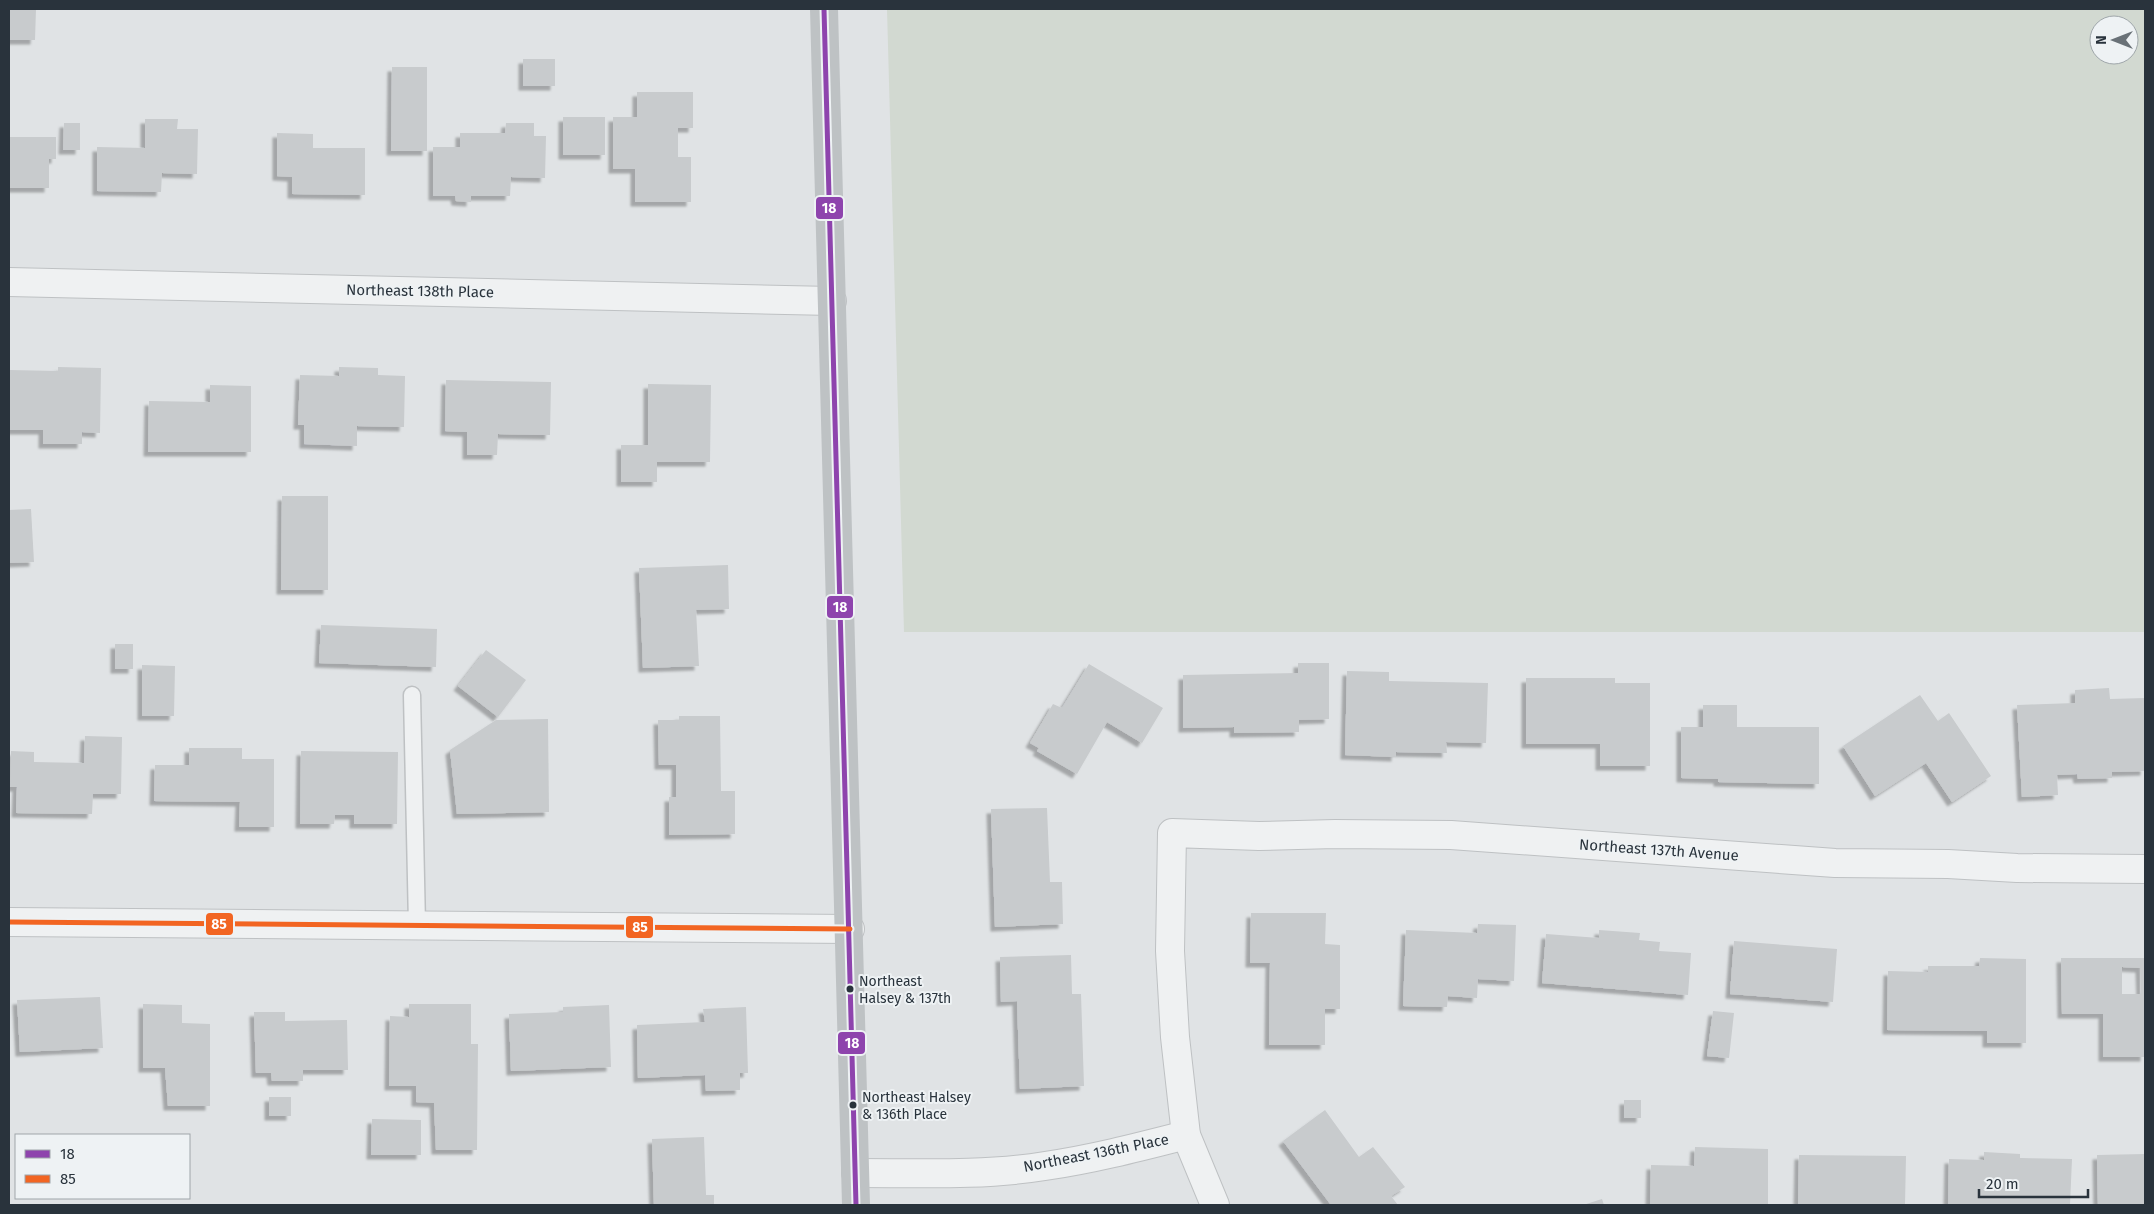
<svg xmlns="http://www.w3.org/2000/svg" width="2154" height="1214" viewBox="0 0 2154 1214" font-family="'Fira Sans',sans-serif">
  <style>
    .green { fill: #d2d9d1; fill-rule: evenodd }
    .building { fill: #c8cbcd; fill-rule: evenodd; filter: url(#shadow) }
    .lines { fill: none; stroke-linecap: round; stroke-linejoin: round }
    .lane-casing { stroke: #bec1c3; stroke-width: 19 }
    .street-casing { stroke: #bec1c3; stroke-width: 30 }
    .lane { stroke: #eff1f2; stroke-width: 16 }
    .street { stroke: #eff1f2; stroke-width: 28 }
    .secondary { stroke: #bec2c4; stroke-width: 28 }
    .bus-1-casing { stroke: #eef2f4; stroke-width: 9 }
    .bus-2-casing { stroke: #eef2f4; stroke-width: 9 }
    .bus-1 { stroke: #8e44ad; stroke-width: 5 }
    .bus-2 { stroke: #f26522; stroke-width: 5 }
    .bus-dot { fill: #29333c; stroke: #eef2f4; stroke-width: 2 }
    .labels { text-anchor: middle; stroke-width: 4; stroke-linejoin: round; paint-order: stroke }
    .bus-label { font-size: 14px; fill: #29333c; stroke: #eef2f4; text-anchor: start }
    .street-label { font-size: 15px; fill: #29333c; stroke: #eef2f4 }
    .line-badge { stroke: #eef2f4; stroke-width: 2 }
    .badge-label { font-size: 14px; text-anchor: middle; font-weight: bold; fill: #fff }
  </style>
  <defs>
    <filter id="shadow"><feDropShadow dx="-4.5" dy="4.5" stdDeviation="1" flood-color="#0004"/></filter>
  </defs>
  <rect width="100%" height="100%" fill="#e0e3e5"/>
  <path class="green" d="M 887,9 L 2145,9 L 2145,632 L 904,632 ZM 2099,25 L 2129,25 L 2129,55 L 2099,55 Z"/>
  <g class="building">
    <path d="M 9,9 L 36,9 L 35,40 L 9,40 Z"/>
    <rect x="523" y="59" width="32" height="27"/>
    <path d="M 392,67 L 427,67 L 427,151 L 391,151 Z"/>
    <path d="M 637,92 L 693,92 L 693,128 L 678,128 L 678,157 L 691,157 L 691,202 L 635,202 L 635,169 L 613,169 L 613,117 L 637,117 Z"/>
    <rect x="563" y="117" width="42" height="38"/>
    <path d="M 145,119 L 178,119 L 177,129 L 198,129 L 197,174 L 162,173 L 161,192 L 97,191 L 97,147 L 145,148 Z"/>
    <path d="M 64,123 L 80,123 L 80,150 L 63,150 Z"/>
    <path d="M 506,123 L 534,123 L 534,136 L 546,136 L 545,178 L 511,177 L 510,196 L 471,196 L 471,202 L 456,201 L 455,196 L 433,196 L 433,147 L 460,147 L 460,133 L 505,133 Z"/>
    <path d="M 277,133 L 313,134 L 313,148 L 365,148 L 365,195 L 292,194 L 292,177 L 277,176 Z"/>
    <path d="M 9,137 L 56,137 L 56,159 L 49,159 L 49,188 L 9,188 Z"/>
    <path d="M 58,367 L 101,368 L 100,433 L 82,432 L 82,444 L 43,444 L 43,430 L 9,430 L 9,370 L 58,371 Z"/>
    <path d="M 339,367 L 378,368 L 378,375 L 405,376 L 404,427 L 357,426 L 357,446 L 304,444 L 304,425 L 298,425 L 300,375 L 339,376 Z"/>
    <path d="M 446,380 L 551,382 L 550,435 L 498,434 L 497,455 L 467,455 L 467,432 L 445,431 Z"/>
    <path d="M 648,384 L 711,385 L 710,462 L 657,462 L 657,482 L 621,482 L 621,445 L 648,445 Z"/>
    <path d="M 210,385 L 251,386 L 251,452 L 148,452 L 149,401 L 210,402 Z"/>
    <path d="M 282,496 L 328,496 L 328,590 L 281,590 Z"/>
    <path d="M 31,509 L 34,562 L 9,563 L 9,510 Z"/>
    <path d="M 728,565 L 729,609 L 696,610 L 699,666 L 643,668 L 639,568 Z"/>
    <path d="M 321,625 L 437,629 L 436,667 L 319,663 Z"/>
    <rect x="115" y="644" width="18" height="25"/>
    <path d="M 486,650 L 526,680 L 498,717 L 458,686 Z"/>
    <path d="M 1298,663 L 1329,663 L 1329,719 L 1299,720 L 1299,732 L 1234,733 L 1234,727 L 1183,728 L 1183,675 L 1298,673 Z"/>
    <path d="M 1089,664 L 1163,708 L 1142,743 L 1107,722 L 1077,774 L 1037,751 L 1039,748 L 1030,743 L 1053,704 L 1062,708 Z"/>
    <path d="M 142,665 L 175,666 L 174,716 L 142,716 Z"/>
    <path d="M 1347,671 L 1389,672 L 1389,681 L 1488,683 L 1486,743 L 1446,742 L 1447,753 L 1396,752 L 1396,757 L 1345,755 Z"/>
    <path d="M 1526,678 L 1615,678 L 1615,683 L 1650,683 L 1650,766 L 1600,766 L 1600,744 L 1526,744 Z"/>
    <path d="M 2109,688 L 2110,699 L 2145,698 L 2145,771 L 2112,772 L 2112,778 L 2078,779 L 2077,774 L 2057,775 L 2058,795 L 2022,797 L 2017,705 L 2075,703 L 2075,690 Z"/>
    <path d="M 1920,695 L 1938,721 L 1949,713 L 1991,776 L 1952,802 L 1926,763 L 1875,796 L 1843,746 Z"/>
    <path d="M 1703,705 L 1737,705 L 1737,727 L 1819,727 L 1819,784 L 1718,782 L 1718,779 L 1681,778 L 1681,727 L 1703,727 Z"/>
    <path d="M 679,716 L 720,716 L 721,791 L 735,791 L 735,834 L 669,835 L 669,797 L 676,797 L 676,765 L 659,765 L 658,720 L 679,720 Z"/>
    <path d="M 548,719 L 549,812 L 457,814 L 450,750 L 496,720 Z"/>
    <path d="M 85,736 L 122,737 L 121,794 L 93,794 L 92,814 L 16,813 L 17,787 L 10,787 L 11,751 L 34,752 L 34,762 L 84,763 Z"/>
    <path d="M 189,748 L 242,748 L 242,759 L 274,759 L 274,827 L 239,827 L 240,802 L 154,801 L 155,765 L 189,765 Z"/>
    <path d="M 301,751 L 398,752 L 397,824 L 354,824 L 354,815 L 335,815 L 334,824 L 300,824 Z"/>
    <path d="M 1047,808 L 1050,882 L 1062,882 L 1063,924 L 995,927 L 991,809 Z"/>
    <path d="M 1251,913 L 1326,913 L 1325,944 L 1340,945 L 1340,1009 L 1325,1009 L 1325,1045 L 1269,1045 L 1270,963 L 1250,963 Z"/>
    <path d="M 1478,924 L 1516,925 L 1514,981 L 1478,979 L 1477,998 L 1448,996 L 1447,1007 L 1403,1006 L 1406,930 L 1477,933 Z"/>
    <path d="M 1599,930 L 1640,933 L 1639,940 L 1660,942 L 1659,951 L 1691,953 L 1688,995 L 1542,983 L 1546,934 L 1599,938 Z"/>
    <path d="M 1734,941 L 1837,949 L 1833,1002 L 1730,994 Z"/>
    <path d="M 1071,955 L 1072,994 L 1081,994 L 1084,1086 L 1020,1089 L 1017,1001 L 1001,1002 L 1000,957 Z"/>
    <path d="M 1980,958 L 2026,959 L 2026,1043 L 1987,1043 L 1987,1031 L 1887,1030 L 1888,971 L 1928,972 L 1928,966 L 1979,966 Z"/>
    <path d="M 2061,958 L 2145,958 L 2145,1057 L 2103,1057 L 2103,1014 L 2062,1014 ZM 2122,967 L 2140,968 L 2141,994 L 2122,994 Z"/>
    <path d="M 100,997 L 103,1048 L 20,1052 L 17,1000 Z"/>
    <path d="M 143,1004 L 182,1005 L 182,1023 L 210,1024 L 210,1106 L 168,1106 L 165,1068 L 143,1068 Z"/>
    <path d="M 409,1004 L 471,1004 L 471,1044 L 478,1044 L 477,1150 L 436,1150 L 434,1103 L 416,1102 L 416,1086 L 389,1086 L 390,1016 L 409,1017 Z"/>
    <path d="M 609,1005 L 611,1067 L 511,1071 L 509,1014 L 563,1012 L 563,1007 Z"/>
    <path d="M 746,1007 L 748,1073 L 740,1073 L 740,1090 L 706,1091 L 705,1075 L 638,1078 L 637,1025 L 705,1022 L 703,1009 Z"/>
    <path d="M 1713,1011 L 1734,1013 L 1729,1058 L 1707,1056 Z"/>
    <path d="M 254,1012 L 285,1012 L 285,1021 L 347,1020 L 348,1070 L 303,1070 L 303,1081 L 272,1081 L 271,1073 L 256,1073 Z"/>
    <rect x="269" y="1097" width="22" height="19"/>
    <rect x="1624" y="1100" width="17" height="18"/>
    <path d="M 1325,1110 L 1359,1157 L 1373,1147 L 1405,1187 L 1391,1196 L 1398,1205 L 1331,1205 L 1283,1141 Z"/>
    <path d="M 372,1119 L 421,1120 L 421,1155 L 371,1155 Z"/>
    <path d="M 704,1137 L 706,1195 L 714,1195 L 714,1205 L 654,1205 L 652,1139 Z"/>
    <path d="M 1695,1147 L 1768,1149 L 1768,1205 L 1650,1205 L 1651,1165 L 1694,1166 Z"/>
    <path d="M 1984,1152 L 2020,1154 L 2020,1158 L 2072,1159 L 2070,1205 L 1948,1205 L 1949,1159 L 1984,1160 Z"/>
    <path d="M 2145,1154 L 2145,1205 L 2098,1205 L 2097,1155 Z"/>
    <path d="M 1799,1155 L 1906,1156 L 1905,1205 L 1798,1205 Z"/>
    <path d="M 1602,1199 L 1604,1205 L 1583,1205 Z"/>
  </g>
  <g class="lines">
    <g class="lane-casing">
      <path id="lane" d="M 412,695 L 417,925"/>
    </g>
    <g class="street-casing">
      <g id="street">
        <path d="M 9,282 L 832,301"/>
        <path d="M 9,922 L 850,929"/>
        <path d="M 856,1173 C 919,1173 983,1176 1045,1166 C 1093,1159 1139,1147 1186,1135"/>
        <path d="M 1215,1205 L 1186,1135 L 1175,1037 L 1170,951 L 1172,833 L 1259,836 L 1335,834 L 1451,835 L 1835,863 L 1948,864 L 2017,868 L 2145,869"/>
      </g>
    </g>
    <use href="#lane" class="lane"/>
    <use href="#street" class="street"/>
    <path class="secondary" d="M 824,9 L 856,1205"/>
    <g class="bus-1-casing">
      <path id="bus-1" d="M 824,9 L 856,1205"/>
    </g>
    <g class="bus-2-casing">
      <path id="bus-2" d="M 9,922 L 850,929"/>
    </g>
    <use href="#bus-1" class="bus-1"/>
    <use href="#bus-2" class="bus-2"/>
  </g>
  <g class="bus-dot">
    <circle cx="850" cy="989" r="4.5"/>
    <circle cx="853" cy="1105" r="4.5"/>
  </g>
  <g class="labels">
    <g class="bus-label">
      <text x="859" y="986">Northeast<tspan x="859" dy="17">Halsey &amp; 137th</tspan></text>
      <text x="862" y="1102">Northeast Halsey<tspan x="862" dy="17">&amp; 136th Place</tspan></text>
    </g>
    <g class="street-label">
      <text transform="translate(420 291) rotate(1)" y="5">Northeast 138th Place</text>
      <text transform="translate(1659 850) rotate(4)" y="5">Northeast 137th Avenue</text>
      <text transform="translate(1096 1153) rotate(-11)" y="5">Northeast 136th Place</text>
    </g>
  </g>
  <g class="line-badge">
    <rect x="815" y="196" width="29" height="24" rx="5" fill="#8e44ad"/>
    <rect x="826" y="595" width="28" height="24" rx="5" fill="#8e44ad"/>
    <rect x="205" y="912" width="29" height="24" rx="5" fill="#f26522"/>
    <rect x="625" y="915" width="29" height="24" rx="5" fill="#f26522"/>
    <rect x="837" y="1031" width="29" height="24" rx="5" fill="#8e44ad"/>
  </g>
  <g class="badge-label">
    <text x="829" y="213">18</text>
    <text x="840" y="612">18</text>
    <text x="219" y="929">85</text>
    <text x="640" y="932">85</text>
    <text x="852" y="1048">18</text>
  </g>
  <rect width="2154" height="1214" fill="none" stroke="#29333c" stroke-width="20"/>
  <rect x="15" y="1134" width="175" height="65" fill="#eef2f4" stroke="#9fa6aa"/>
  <rect x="25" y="1150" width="25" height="8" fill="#8e44ad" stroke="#9fa6aa"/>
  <text x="60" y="1159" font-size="15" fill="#29333c">18</text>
  <rect x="25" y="1175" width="25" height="8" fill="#f26522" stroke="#9fa6aa"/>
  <text x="60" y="1184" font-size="15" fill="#29333c">85</text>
  <g transform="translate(2114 40) rotate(270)"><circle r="24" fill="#eef2f4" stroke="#9fa6aa"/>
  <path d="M0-4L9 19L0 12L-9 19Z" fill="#697177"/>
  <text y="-8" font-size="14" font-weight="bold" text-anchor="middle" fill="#29333c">N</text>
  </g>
  <path d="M1979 1189v8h109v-8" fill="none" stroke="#29333c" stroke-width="2.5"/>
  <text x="1986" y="1189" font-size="15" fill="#29333c" stroke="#eef2f4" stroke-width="4" paint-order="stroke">20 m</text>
</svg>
